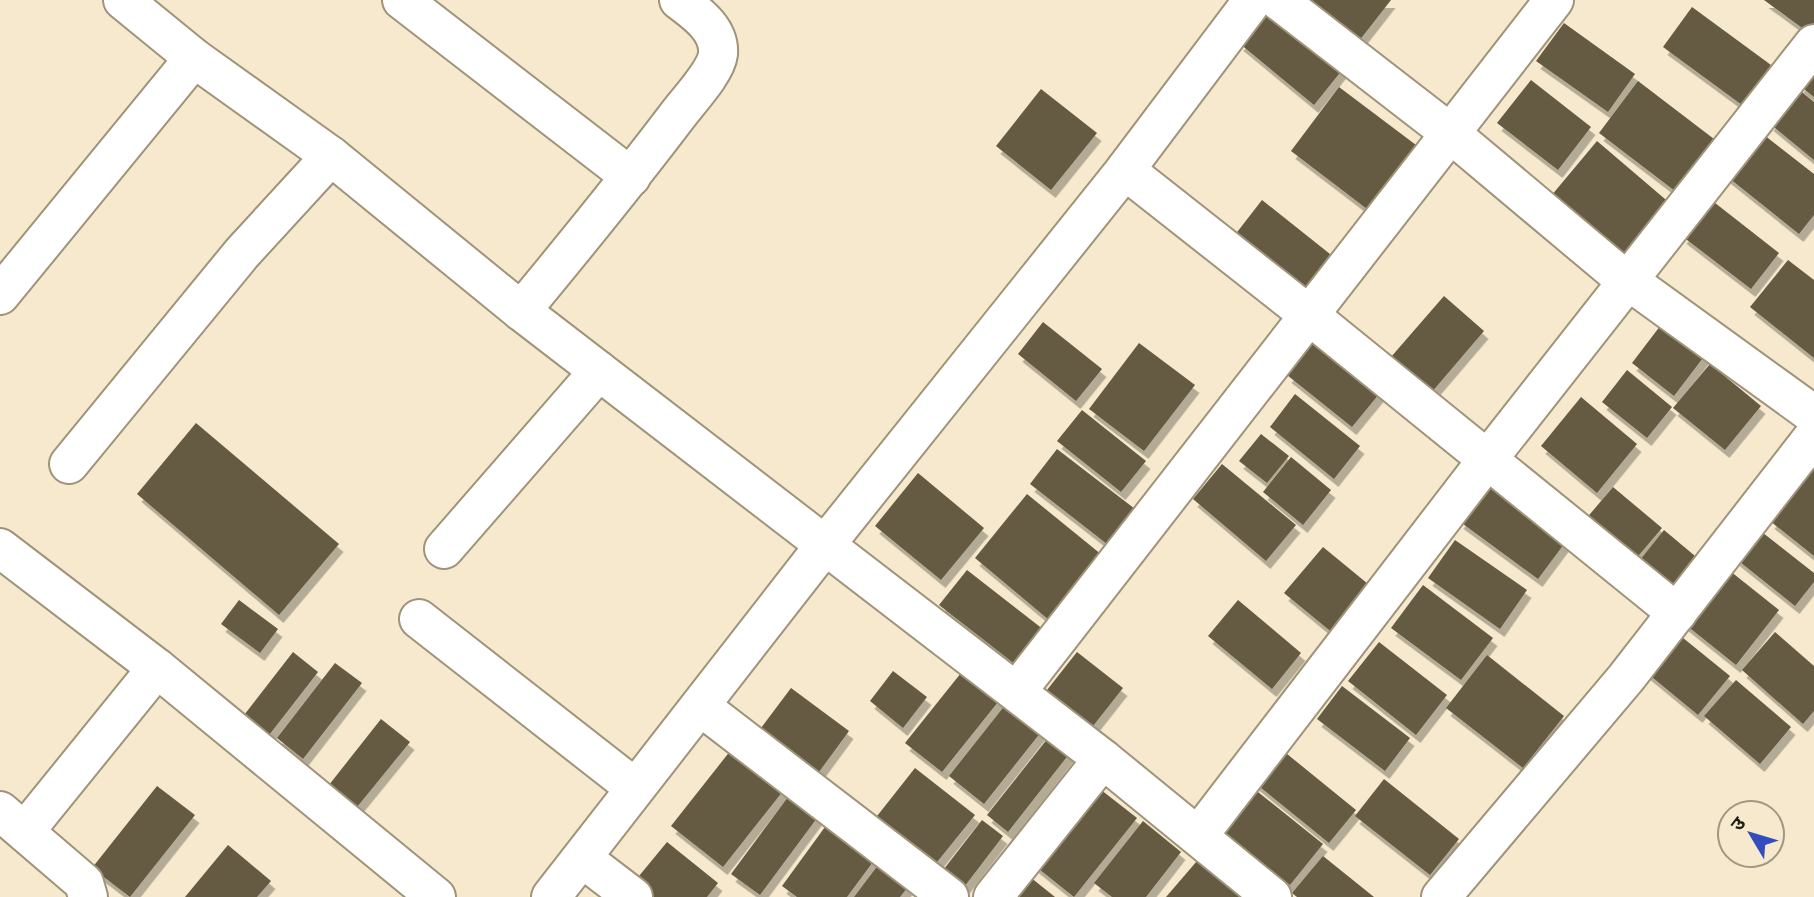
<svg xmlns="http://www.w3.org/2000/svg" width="1814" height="897" viewBox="0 0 1814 897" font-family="'Sofia Sans Condensed','Noto Sans Devanagari',sans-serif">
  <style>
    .building { fill: #655a42; filter: url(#shadow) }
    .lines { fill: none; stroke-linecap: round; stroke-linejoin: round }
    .street-casing { stroke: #9f9379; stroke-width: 42 }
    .street { stroke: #fff; stroke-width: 38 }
  </style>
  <defs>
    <filter id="shadow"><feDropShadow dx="4.5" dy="8" stdDeviation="0" flood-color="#0004"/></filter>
  </defs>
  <rect width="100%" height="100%" fill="#f6e9cd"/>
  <g class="building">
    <path d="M 1307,0 L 1391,0 L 1359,41 Z"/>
    <path d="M 1764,0 L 1814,0 L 1814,27 L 1809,33 Z"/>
    <path d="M 1273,3 L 1347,64 L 1314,105 L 1239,43 Z"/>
    <path d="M 1692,7 L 1771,65 L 1742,105 L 1663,47 Z"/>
    <path d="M 1564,23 L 1635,74 L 1608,112 L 1536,61 Z"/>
    <path d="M 1814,65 L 1814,97 L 1799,85 Z"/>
    <path d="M 1531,80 L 1591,127 L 1558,170 L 1497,123 Z"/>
    <path d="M 1638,81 L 1714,139 L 1675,191 L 1599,133 Z"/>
    <path d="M 1339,87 L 1416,145 L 1367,209 L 1291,151 Z"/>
    <path d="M 1797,88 L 1814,102 L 1814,160 L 1769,123 Z"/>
    <path d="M 1041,89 L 1097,133 L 1051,190 L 996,146 Z"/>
    <path d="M 1759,131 L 1814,174 L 1814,215 L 1799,234 L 1724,174 Z"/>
    <path d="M 1597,141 L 1672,205 L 1627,260 L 1551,196 Z"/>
    <path d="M 1710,199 L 1779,253 L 1751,289 L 1682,236 Z"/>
    <path d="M 1262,200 L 1335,258 L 1304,297 L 1231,240 Z"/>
    <path d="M 1788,260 L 1814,280 L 1814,358 L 1750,307 Z"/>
    <path d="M 1444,296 L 1484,331 L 1431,393 L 1391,357 Z"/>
    <path d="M 1667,317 L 1709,350 L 1674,396 L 1632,363 Z"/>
    <path d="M 1043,322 L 1102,369 L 1076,401 L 1018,354 Z"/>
    <path d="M 1319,336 L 1384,388 L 1352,427 L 1287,375 Z"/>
    <path d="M 1139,343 L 1195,385 L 1144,451 L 1089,409 Z"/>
    <path d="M 1710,364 L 1761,406 L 1725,450 L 1673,408 Z"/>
    <path d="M 1627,370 L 1672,407 L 1647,438 L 1602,402 Z"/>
    <path d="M 1295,394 L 1360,446 L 1334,479 L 1270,427 Z"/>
    <path d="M 1581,397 L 1637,444 L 1597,493 L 1541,446 Z"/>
    <path d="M 1082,410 L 1146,461 L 1121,492 L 1057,441 Z"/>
    <path d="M 196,423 L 339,544 L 279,615 L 137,494 Z"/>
    <path d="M 1261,434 L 1289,456 L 1267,483 L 1239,461 Z"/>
    <path d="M 1057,449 L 1135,509 L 1107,544 L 1030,484 Z"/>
    <path d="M 1291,457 L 1331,490 L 1303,525 L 1263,492 Z"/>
    <path d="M 1222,464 L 1296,525 L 1266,561 L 1193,499 Z"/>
    <path d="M 1814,465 L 1814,556 L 1770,521 Z"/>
    <path d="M 918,473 L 984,528 L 941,580 L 875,526 Z"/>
    <path d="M 1491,478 L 1570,536 L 1538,579 L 1459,521 Z"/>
    <path d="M 1613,487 L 1662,528 L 1628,568 L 1579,527 Z"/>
    <path d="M 1027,494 L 1102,555 L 1049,620 L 975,558 Z"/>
    <path d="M 1758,529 L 1814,573 L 1814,582 L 1795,606 L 1735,558 Z"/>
    <path d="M 1664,530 L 1701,561 L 1669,600 L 1632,570 Z"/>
    <path d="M 1455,540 L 1527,590 L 1500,629 L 1428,578 Z"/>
    <path d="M 1323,547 L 1379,593 L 1340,639 L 1284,593 Z"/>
    <path d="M 1725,567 L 1779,610 L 1736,665 L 1681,621 Z"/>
    <path d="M 967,570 L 1044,630 L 1016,665 L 939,605 Z"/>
    <path d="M 1423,585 L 1493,638 L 1461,680 L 1391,628 Z"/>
    <path d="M 239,600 L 278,629 L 260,653 L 221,624 Z"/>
    <path d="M 1238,600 L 1301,653 L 1272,689 L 1208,636 Z"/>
    <path d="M 1672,629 L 1730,676 L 1698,715 L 1641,668 Z"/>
    <path d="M 1775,632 L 1814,666 L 1814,711 L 1803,724 L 1742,670 Z"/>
    <path d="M 1379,642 L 1447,695 L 1416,735 L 1348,681 Z"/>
    <path d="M 293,652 L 318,672 L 266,739 L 241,719 Z"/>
    <path d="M 1077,652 L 1123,688 L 1093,726 L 1047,690 Z"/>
    <path d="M 1487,655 L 1564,716 L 1523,768 L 1446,708 Z"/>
    <path d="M 335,663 L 362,683 L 303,759 L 277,738 Z"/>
    <path d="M 965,668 L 1002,697 L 942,772 L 905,743 Z"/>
    <path d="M 893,671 L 927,697 L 903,728 L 870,701 Z"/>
    <path d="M 1736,680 L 1791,727 L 1760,764 L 1704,716 Z"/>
    <path d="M 1342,686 L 1410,738 L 1385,771 L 1317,719 Z"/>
    <path d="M 791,688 L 849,731 L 819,772 L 761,728 Z"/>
    <path d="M 1006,704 L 1041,732 L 984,804 L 949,776 Z"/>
    <path d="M 381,719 L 410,742 L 353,812 L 325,790 Z"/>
    <path d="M 1052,733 L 1073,749 L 1008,832 L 987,815 Z"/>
    <path d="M 1276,745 L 1356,810 L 1329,843 L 1249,778 Z"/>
    <path d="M 731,750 L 783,791 L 723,867 L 671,826 Z"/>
    <path d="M 915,768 L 975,815 L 929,872 L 870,825 Z"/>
    <path d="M 1384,779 L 1459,839 L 1430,875 L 1355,816 Z"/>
    <path d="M 1248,784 L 1323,844 L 1290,885 L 1215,826 Z"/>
    <path d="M 157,786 L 195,815 L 130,897 L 92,868 Z"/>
    <path d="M 1096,786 L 1137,818 L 1074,897 L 1034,865 Z"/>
    <path d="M 791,793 L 820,814 L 760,895 L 731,874 Z"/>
    <path d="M 833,816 L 881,851 L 847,897 L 797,897 L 782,886 Z"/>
    <path d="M 982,820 L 1003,836 L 958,895 L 937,878 Z"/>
    <path d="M 1143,821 L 1181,852 L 1146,897 L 1112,897 L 1094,883 Z"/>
    <path d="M 667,842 L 718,883 L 707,897 L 642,897 L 630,887 Z"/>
    <path d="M 228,845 L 271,881 L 257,897 L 185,897 Z"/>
    <path d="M 1203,854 L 1253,897 L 1166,897 Z"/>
    <path d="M 885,856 L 915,878 L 900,897 L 854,897 Z"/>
    <path d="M 1323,856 L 1374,897 L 1297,897 L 1292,893 Z"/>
    <path d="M 1025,873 L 1055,897 L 1006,897 Z"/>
  </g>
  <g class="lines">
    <g class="street-casing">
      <g id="street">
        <path d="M 123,0 L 194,58 L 331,156 L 521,311 L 1103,759 L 993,897"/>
        <path d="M 402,0 L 631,177"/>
        <path d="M 1278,0 L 1450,133 L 1611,268 L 1814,415"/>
        <path d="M 1125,170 L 1309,315 L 1677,613"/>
        <path d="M 0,295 L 194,58"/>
        <path d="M 521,311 C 574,247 627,182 677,116 C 688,101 716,72 718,54 C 720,29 696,13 679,0"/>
        <path d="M 69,464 L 242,253 L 331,156"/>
        <path d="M 0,548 L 157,668 L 436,897"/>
        <path d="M 444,549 L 599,371"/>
        <path d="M 419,619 L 635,788"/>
        <path d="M 1017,691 L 1554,0"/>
        <path d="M 700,706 L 949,897"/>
        <path d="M 1103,759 L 1272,897"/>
        <path d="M 0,811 L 84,883 L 88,897"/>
        <path d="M 25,831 L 157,668"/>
        <path d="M 1198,836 L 1487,460 L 1814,44"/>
        <path d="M 582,858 L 633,897"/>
        <path d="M 551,897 L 825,545 L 1125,170 L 1253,0"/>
        <path d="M 1441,897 L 1626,678 L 1814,436"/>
      </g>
    </g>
    <use href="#street" class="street"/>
  </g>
  <g transform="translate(1751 834) rotate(308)"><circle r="33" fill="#f6e9cd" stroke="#a19883" stroke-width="2"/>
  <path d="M0-5L12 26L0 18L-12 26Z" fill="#344cbd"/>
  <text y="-10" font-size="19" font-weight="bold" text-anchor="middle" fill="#221e14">उ</text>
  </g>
</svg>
